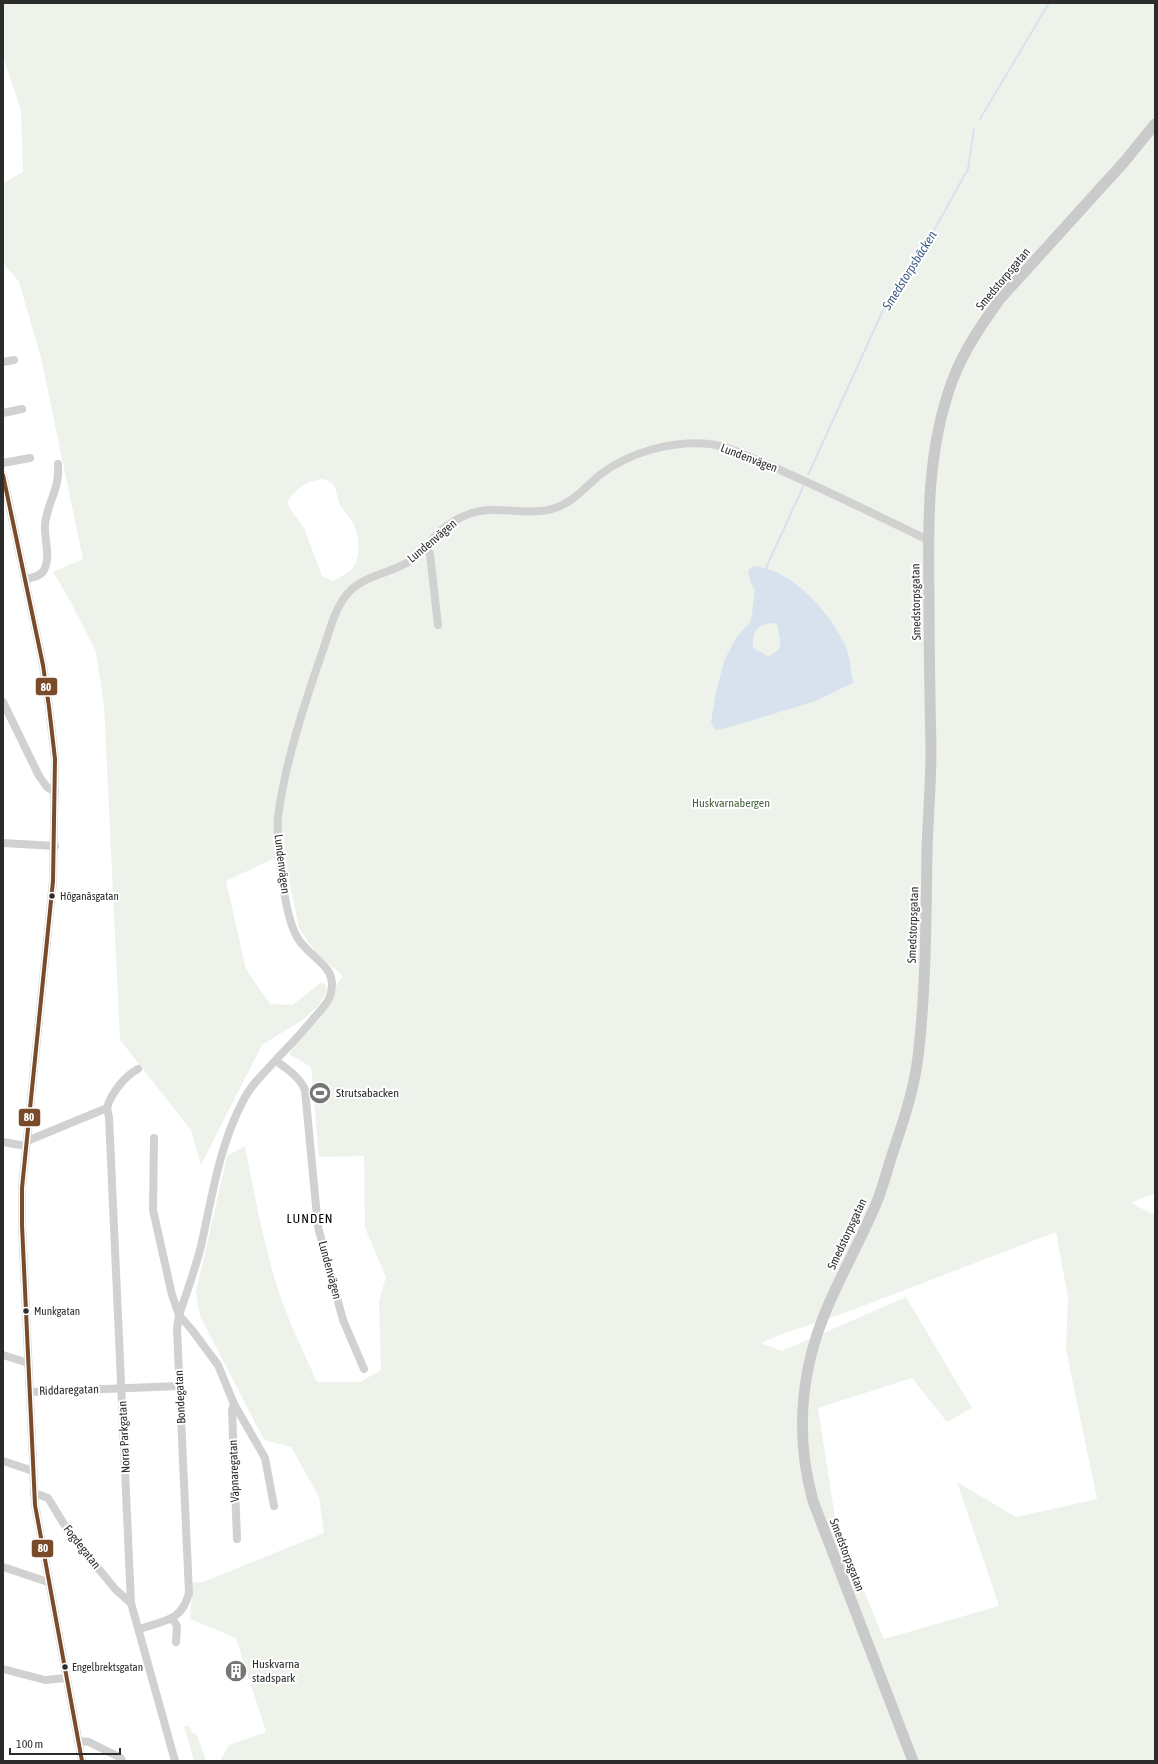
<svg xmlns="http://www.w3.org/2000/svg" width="1158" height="1764" viewBox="0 0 1158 1764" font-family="'Asap Condensed',sans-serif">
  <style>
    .green { fill: #edf3eb; fill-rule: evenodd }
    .water { fill: #d8e2ef; fill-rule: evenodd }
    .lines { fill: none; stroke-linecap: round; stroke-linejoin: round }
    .stream { stroke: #d8e2ef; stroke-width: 2 }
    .street { stroke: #d1d1d1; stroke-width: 8 }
    .secondary { stroke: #cacaca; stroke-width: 11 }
    .bus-1-casing { stroke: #fff; stroke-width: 7 }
    .bus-1 { stroke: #7a4b2a; stroke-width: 4 }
    .bus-dot { fill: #2c2c2c; stroke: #fff; stroke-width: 1.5 }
    .labels { text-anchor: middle; stroke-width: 4; stroke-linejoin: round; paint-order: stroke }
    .bus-label { font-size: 11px; fill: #2c2c2c; stroke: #fff; text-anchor: start }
    .street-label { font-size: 12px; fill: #2c2c2c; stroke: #fff }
    .park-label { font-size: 12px; fill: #49643d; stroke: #fff }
    .poi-label { font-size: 12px; fill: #2c2c2c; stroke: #fff; text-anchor: start }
    .water-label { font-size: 13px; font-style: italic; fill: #406088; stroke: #fff }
    .neighbourhood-label { font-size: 13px; letter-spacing: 1px; fill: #000; stroke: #fff }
    .line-badge { stroke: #fff; stroke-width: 1.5 }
    .badge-label { font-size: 11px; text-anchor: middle; font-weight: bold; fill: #fff }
  </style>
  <rect width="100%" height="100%" fill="#fff"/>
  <g class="green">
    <path d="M 3,3 L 1155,3 L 1155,1193 L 1131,1203 L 1155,1215 L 1155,1761 L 220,1761 L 229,1745 L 266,1732 L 236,1638 L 190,1619 L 193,1582 L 203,1582 L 324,1533 L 319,1497 L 291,1447 L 264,1440 L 200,1316 L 196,1292 L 227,1156 L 245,1146 C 255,1195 263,1245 279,1292 C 289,1323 304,1352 317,1382 L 360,1382 L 381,1370 L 379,1301 L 386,1277 L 365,1228 L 364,1156 L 319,1157 L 311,1067 L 289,1054 L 343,976 L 316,953 L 299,928 L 284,854 L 226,881 L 246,969 L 270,1004 L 292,1005 L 322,982 L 327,987 L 325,995 L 319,1005 L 304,1019 L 262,1045 L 201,1165 L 191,1130 L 120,1040 L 104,705 L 96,652 L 68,597 L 53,572 L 83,559 L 41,358 L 19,282 L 3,263 L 3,183 L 23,172 L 21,111 L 3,56 ZM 323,479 C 340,485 334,491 340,505 C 343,511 349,516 353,523 C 360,537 362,561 349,572 C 344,575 338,578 333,581 L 322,576 L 304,528 L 292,512 L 287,502 C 297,488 306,481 323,479 ZM 1056,1232 L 1068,1298 L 1066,1350 L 1097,1499 L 1016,1517 L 957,1482 L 999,1606 L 884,1639 L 836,1524 L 818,1408 L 912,1378 L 947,1422 L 972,1408 L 906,1297 L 782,1351 L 761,1343 L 782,1334 L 842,1314 Z"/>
    <path d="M 189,1725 L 193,1734 L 196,1733 L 206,1760 L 194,1761 L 184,1727 Z"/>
  </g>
  <path class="water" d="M 753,566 C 793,569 830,613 846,647 C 850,658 851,672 853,683 L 813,702 L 726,728 L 715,730 L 711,722 L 716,692 L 724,661 L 736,638 L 751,621 L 755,590 L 750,581 L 748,571 ZM 773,623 L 778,625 C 778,639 787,649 768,656 L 753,648 C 753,631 755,625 773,623 Z"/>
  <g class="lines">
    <g class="stream">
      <path d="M 980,119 L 1049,3"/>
      <path d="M 808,475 L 889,297 L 914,266 L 968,169 L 974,129"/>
      <path d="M 766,568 L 803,487"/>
    </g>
    <g class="street">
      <path d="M 3,362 L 14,360"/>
      <path d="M 3,413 L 22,409"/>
      <path d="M 3,463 L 30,458"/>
      <path d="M 3,475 L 43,665 L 49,707 L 55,759 L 53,881 L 22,1188 L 22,1225 L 35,1505 L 82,1761"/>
      <path d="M 426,547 L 430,554 L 438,625"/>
      <path d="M 25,579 C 31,578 40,577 44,570 C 51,557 44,538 45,524 C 48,500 60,490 58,464"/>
      <path d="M 3,702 L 39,776 L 47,787 L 55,792"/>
      <path d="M 3,843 L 55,846"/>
      <path d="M 276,1061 C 287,1069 300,1077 305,1090 L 318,1227 L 343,1320 L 364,1369"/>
      <path d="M 107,1108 L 109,1117 L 131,1603 L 175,1761"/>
      <path d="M 107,1108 C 111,1093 125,1076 138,1069"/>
      <path d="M 27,1141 L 107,1108"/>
      <path d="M 3,1142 L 26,1146"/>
      <path d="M 179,1315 C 187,1292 195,1270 201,1246 C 212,1197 219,1146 243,1101 C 250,1086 263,1074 274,1062 C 287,1048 301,1034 313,1019 C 319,1012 327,1005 330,996 C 340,965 310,960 297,937 C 284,914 276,844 278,817 C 285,762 305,702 323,650 C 330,630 335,606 350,591 C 367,574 394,573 413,559 C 424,552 430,541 438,533 C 447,525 458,518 469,514 C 496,504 527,517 555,508 C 574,502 586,486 601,474 C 630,452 673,440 710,444 C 731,447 751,458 771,466 C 824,489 876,515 928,540"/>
      <path d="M 179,1315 L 192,1330 L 218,1365 L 234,1404 L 265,1458 L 274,1506"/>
      <path d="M 3,1355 L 28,1363"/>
      <path d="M 30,1392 L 179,1386"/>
      <path d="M 234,1404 L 232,1410 L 237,1539"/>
      <path d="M 3,1461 L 33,1471"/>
      <path d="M 34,1493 L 48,1498 L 70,1534 L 116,1590 L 131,1603"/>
      <path d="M 3,1567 L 48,1582"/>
      <path d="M 172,1618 L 177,1626 L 176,1642"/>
      <path d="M 139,1629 C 164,1621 182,1621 189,1593 L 177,1329 L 179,1315 L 172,1295 L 153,1210 L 154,1138"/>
      <path d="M 3,1669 L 45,1680 L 66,1678"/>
      <path d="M 78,1741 L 89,1742 L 121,1758 L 122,1761"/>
    </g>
    <path class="secondary" d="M 913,1761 L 813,1501 C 796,1440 800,1377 823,1318 C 839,1277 862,1239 878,1199 C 884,1183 888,1167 893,1152 C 905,1116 915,1087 919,1049 C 926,983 926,916 927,850 C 928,817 931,784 931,750 C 930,701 929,651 929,601 C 928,527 926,450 953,379 C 964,350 982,324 1000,299 L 1125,161 L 1155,124"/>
    <g class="bus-1-casing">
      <path id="bus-1" d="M 3,475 L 43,665 L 49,707 L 55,759 L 53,881 L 22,1188 L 22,1225 L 35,1505 L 82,1761"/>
    </g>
    <use href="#bus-1" class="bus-1"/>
  </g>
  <defs>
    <g id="stadium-disc" transform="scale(1.15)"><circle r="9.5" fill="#767676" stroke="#fff"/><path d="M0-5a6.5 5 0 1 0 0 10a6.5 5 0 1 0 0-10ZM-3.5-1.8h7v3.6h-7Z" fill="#fff"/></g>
    <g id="building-disc" transform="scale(1.15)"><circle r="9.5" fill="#767676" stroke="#fff"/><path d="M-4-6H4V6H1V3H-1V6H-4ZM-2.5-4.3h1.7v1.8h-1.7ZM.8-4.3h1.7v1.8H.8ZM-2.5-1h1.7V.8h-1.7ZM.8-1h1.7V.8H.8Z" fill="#fff"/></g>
  </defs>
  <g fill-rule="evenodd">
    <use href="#stadium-disc" x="320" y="1093"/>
    <use href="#building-disc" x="236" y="1671"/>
  </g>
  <g class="bus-dot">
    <circle cx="52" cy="896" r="3.5"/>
    <circle cx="26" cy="1311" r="3.5"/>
    <circle cx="65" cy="1667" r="3.5"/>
  </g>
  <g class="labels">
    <g class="bus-label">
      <text x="60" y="900">Höganäsgatan</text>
      <text x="34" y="1315">Munkgatan</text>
      <text x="72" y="1671">Engelbrektsgatan</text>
    </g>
    <g class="street-label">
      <text transform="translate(1003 279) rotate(-50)" y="4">Smedstorpsgatan</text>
      <text transform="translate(749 458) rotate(21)" y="4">Lundenvägen</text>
      <text transform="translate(432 541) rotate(-40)" y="4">Lundenvägen</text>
      <text transform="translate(916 602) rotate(-91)" y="4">Smedstorpsgatan</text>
      <text transform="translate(282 864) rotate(83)" y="4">Lundenvägen</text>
      <text transform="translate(913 925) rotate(-88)" y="4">Smedstorpsgatan</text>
      <text transform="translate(847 1234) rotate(-65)" y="4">Smedstorpsgatan</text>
      <text transform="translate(330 1270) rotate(75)" y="4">Lundenvägen</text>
      <text transform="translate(69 1390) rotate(-2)" y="4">Riddaregatan</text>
      <text transform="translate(180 1397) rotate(-93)" y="4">Bondegatan</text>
      <text transform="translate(124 1437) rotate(-93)" y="4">Norra Parkgatan</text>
      <text transform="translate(234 1471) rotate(-92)" y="4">Väpnaregatan</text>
      <text transform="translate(82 1547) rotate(52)" y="4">Fogdegatan</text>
      <text transform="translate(847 1555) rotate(69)" y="4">Smedstorpsgatan</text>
    </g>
    <g class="park-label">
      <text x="731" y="807">Huskvarnabergen</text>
    </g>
    <g class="poi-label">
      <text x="336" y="1097">Strutsabacken</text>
      <text x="252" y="1668">Huskvarna<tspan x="252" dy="14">stadspark</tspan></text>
    </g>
    <g class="water-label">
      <text transform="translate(909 270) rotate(-58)" y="5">Smedstorpsbäcken</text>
    </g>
    <g class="neighbourhood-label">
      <text x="310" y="1223">LUNDEN</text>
    </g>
  </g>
  <g class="line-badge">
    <rect x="35" y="677" width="23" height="19" rx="4" fill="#7a4b2a"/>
    <rect x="18" y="1108" width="23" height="19" rx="4" fill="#7a4b2a"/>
    <rect x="31" y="1539" width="23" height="19" rx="4" fill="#7a4b2a"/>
  </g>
  <g class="badge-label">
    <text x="46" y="691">80</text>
    <text x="29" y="1121">80</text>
    <text x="43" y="1552">80</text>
  </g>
  <rect width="1158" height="1764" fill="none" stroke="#2c2c2c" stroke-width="8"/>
  <path d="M10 1748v6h110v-6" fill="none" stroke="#2c2c2c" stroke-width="2"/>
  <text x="16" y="1748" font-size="12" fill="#2c2c2c" stroke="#ffffff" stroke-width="3" paint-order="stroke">100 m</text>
</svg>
